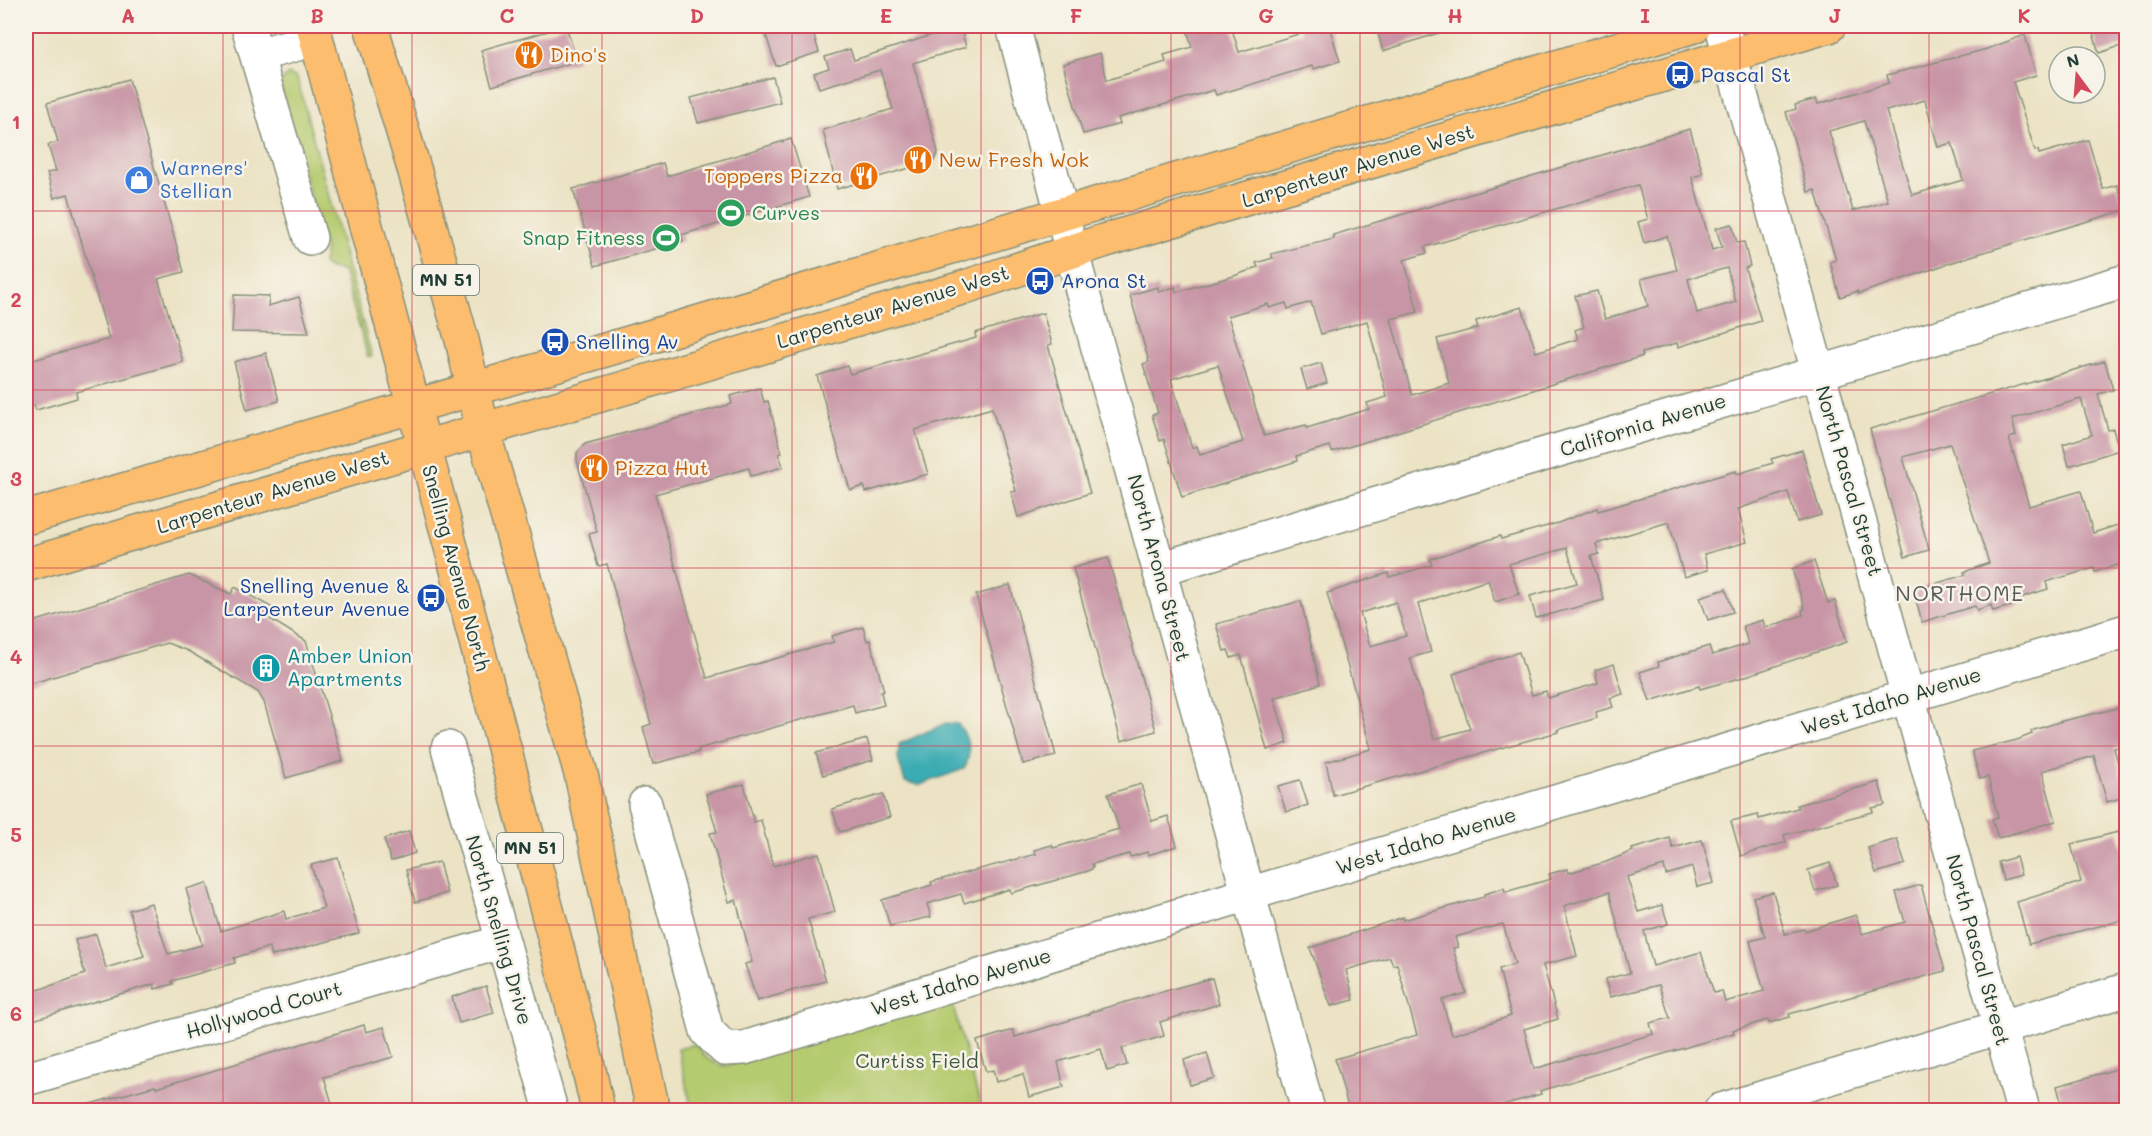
<svg xmlns="http://www.w3.org/2000/svg" width="2152" height="1136" viewBox="0 0 2152 1136" font-family="Mali,sans-serif">
  <style>
    .green { fill: #b5cb70; stroke: #6a8452; stroke-width: 1.5 }
    .water { fill: #3aacb2; stroke: #2c7473; stroke-width: 1.5 }
    .building { fill: #c895a6; fill-rule: evenodd }
    .lines { fill: none; stroke-linecap: round; stroke-linejoin: round }
    .minor-casing { stroke: #86907c; stroke-width: 36 }
    .major-casing { stroke: #86907c; stroke-width: 36 }
    .minor { stroke: #fff; stroke-width: 33 }
    .major { stroke: #fcbd6e; stroke-width: 33 }
    .grid { fill: none; stroke: #d1495b; stroke-width: 1.5; stroke-opacity: 0.55 }
    .labels { text-anchor: middle; stroke-width: 5; stroke-linejoin: round; paint-order: stroke }
    .shield { fill: #f7f3e8; stroke: #60746a; stroke-width: 1.5 }
    .shield-label { font-size: 18px; font-weight: bold; fill: #1f3d34 }
    .food-label { font-size: 20px; fill: #c56008; stroke: #f7f3e8; text-anchor: start }
    .transit-label { font-size: 20px; fill: #164399; stroke: #f7f3e8; text-anchor: start }
    .street-label { font-size: 20px; fill: #1f3d34; stroke: #f7f3e8 }
    .shop-label { font-size: 20px; fill: #366cbe; stroke: #f7f3e8; text-anchor: start }
    .leisure-label { font-size: 20px; fill: #27864d; stroke: #f7f3e8; text-anchor: start }
    .culture-label { font-size: 20px; fill: #0d838f; stroke: #f7f3e8; text-anchor: start }
    .park-label { font-size: 20px; fill: #3d5940; stroke: #f7f3e8 }
    .neighbourhood-label { font-size: 21px; letter-spacing: 1.5px; fill: #5a5c5c; stroke: #f7f3e8 }
    .neatline { fill: none; stroke: #d1495b; stroke-width: 2 }
    .grid-label { font-size: 20px; text-anchor: middle; font-weight: bold; fill: #d1495b }
  </style>
  <rect width="100%" height="100%" fill="#f7f3e8"/>
  <filter id="ink" filterUnits="userSpaceOnUse"><feTurbulence type="fractalNoise" baseFrequency=".0167" numOctaves="2"/><feDisplacementMap in="SourceGraphic" scale="12" xChannelSelector="R" yChannelSelector="G"/><feConvolveMatrix kernelMatrix="1 2 1 2 8 2 1 2 1" color-interpolation-filters="sRGB"/></filter>
  <filter id="wash" filterUnits="userSpaceOnUse"><feTurbulence type="fractalNoise" baseFrequency=".008" numOctaves="4" result="noise"/><feDisplacementMap in="SourceGraphic" scale="24" xChannelSelector="R" yChannelSelector="G"/><feGaussianBlur stdDeviation="1.35" result="paint"/><feColorMatrix in="noise" values="0 0 0 0 0 0 0 0 0 0 0 0 0 0 0 0 0 1.4 0 .05"/><feComposite in="paint" operator="in"/></filter>
  <g filter="url(#wash)">
    <rect width="100%" height="100%" fill="#ece3c5"/>
    <g class="green">
      <path d="M 288,74 L 297,78 L 372,357 L 368,357 L 343,271 L 330,269 L 323,264 L 325,250 L 281,88 L 281,82 Z"/>
      <path d="M 951,999 L 982,1110 L 692,1110 L 678,1049 L 696,1044 C 702,1056 711,1064 726,1066 Z"/>
    </g>
    <path class="water" d="M 946,723 L 958,724 C 969,738 973,753 964,769 L 920,785 L 905,782 L 898,759 L 899,744 Z"/>
    <g id="blocks">
      <g class="building">
        <path d="M 566,26 L 577,61 L 492,86 L 481,50 Z"/>
        <path d="M 763,26 L 811,26 L 819,52 L 776,66 Z"/>
        <path d="M 960,26 L 966,47 L 913,63 L 938,152 L 934,161 L 837,189 L 823,130 L 893,109 L 880,70 L 819,88 L 814,73 L 829,68 L 825,57 L 850,49 L 854,60 Z"/>
        <path d="M 1186,26 L 1231,26 L 1239,52 L 1302,33 L 1300,26 L 1329,26 L 1340,61 L 1313,69 L 1312,66 L 1216,95 L 1214,90 L 1118,118 L 1120,124 L 1083,134 L 1063,64 L 1100,53 L 1107,80 L 1166,62 L 1164,55 L 1192,47 Z"/>
        <path d="M 1376,26 L 1447,26 L 1448,30 L 1383,51 Z"/>
        <path d="M 2091,26 L 2127,26 L 2127,44 L 2099,53 Z"/>
        <path d="M 2025,35 L 2036,75 L 2013,82 L 2035,151 L 2038,150 L 2039,154 L 2088,140 L 2103,189 L 2117,185 L 2125,210 L 1971,256 L 1858,294 L 1858,291 L 1840,297 L 1830,262 L 1836,260 L 1815,190 L 1808,192 L 1786,112 L 1796,109 L 1795,105 L 1816,99 L 1818,104 L 1889,83 L 1887,75 L 1987,49 ZM 1925,100 L 1938,147 L 1952,143 L 1963,180 L 1912,195 L 1886,111 ZM 1864,121 L 1888,201 L 1853,211 L 1829,131 Z"/>
        <path d="M 773,77 L 780,102 L 698,123 L 691,98 Z"/>
        <path d="M 129,79 L 184,272 L 158,279 L 183,362 L 76,392 L 77,398 L 36,410 L 34,405 L 26,408 L 26,362 L 109,339 L 68,194 L 54,198 L 47,173 L 56,171 L 48,145 L 58,142 L 47,103 Z"/>
        <path d="M 1690,129 L 1703,174 L 1692,177 L 1712,250 L 1722,247 L 1716,228 L 1732,224 L 1737,243 L 1744,242 L 1750,266 L 1745,268 L 1761,321 L 1678,347 L 1677,343 L 1642,353 L 1643,356 L 1332,452 L 1330,446 L 1296,456 L 1297,461 L 1182,497 L 1164,439 L 1160,441 L 1152,415 L 1158,413 L 1143,364 L 1149,362 L 1130,295 L 1158,287 L 1159,292 L 1175,287 L 1176,292 L 1234,276 L 1258,267 L 1256,263 L 1273,258 L 1271,254 L 1334,239 L 1333,235 ZM 1638,185 L 1648,219 L 1638,222 L 1644,243 L 1667,236 L 1677,270 L 1641,279 L 1648,306 L 1605,319 L 1597,291 L 1575,296 L 1584,327 L 1575,330 L 1578,339 L 1536,352 L 1522,307 L 1476,321 L 1478,328 L 1437,339 L 1449,383 L 1412,395 L 1391,319 L 1418,312 L 1404,260 L 1427,253 L 1425,247 ZM 1727,268 L 1736,302 L 1697,313 L 1688,279 ZM 1311,302 L 1321,334 L 1367,321 L 1387,397 L 1367,403 L 1369,409 L 1307,428 L 1306,425 L 1264,436 L 1228,316 L 1268,304 L 1269,308 L 1286,303 L 1288,309 ZM 1218,365 L 1243,442 L 1200,455 L 1197,446 L 1192,448 L 1171,379 Z"/>
        <path d="M 791,139 L 809,197 L 681,235 L 683,241 L 595,266 L 573,189 L 663,163 L 667,176 Z"/>
        <path d="M 234,295 L 269,296 L 268,306 L 299,297 L 309,333 L 232,332 Z"/>
        <path d="M 1043,313 L 1052,344 L 1048,345 L 1090,493 L 1018,517 L 1011,492 L 1016,491 L 992,408 L 915,430 L 928,474 L 866,492 L 864,486 L 850,490 L 817,376 L 847,366 L 850,374 L 976,338 L 975,333 Z"/>
        <path d="M 266,353 L 279,401 L 247,410 L 234,362 Z"/>
        <path d="M 2105,361 L 2113,390 L 2098,394 L 2108,430 L 2113,429 L 2119,450 L 2069,466 L 2063,444 L 2092,435 L 2081,399 L 2012,419 L 2016,436 L 2009,438 L 2029,506 L 2081,491 L 2093,533 L 2127,522 L 2127,562 L 2095,572 L 2094,568 L 2046,582 L 2048,589 L 2019,598 L 2021,603 L 1993,611 L 1991,605 L 1977,610 L 1975,606 L 1922,622 L 1913,590 L 1965,575 L 1964,572 L 1989,563 L 1950,444 L 1903,457 L 1929,550 L 1905,557 L 1870,429 Z"/>
        <path d="M 1321,363 L 1327,383 L 1307,389 L 1301,369 Z"/>
        <path d="M 760,388 L 764,402 L 768,401 L 782,453 L 779,454 L 783,467 L 751,476 L 749,468 L 655,494 L 707,678 L 834,642 L 832,636 L 863,627 L 867,641 L 870,640 L 884,691 L 881,692 L 884,705 L 855,713 L 853,705 L 698,749 L 699,752 L 653,764 L 643,727 L 651,724 L 607,564 L 598,566 L 589,534 L 597,532 L 577,460 L 577,453 L 585,444 L 732,404 L 730,396 Z"/>
        <path d="M 1802,450 L 1821,515 L 1797,522 L 1788,492 L 1738,509 L 1747,542 L 1704,554 L 1708,570 L 1684,577 L 1669,522 L 1596,544 L 1599,554 L 1591,556 L 1604,600 L 1536,618 L 1530,596 L 1577,583 L 1567,548 L 1509,564 L 1519,594 L 1495,602 L 1488,580 L 1418,604 L 1431,652 L 1410,658 L 1434,739 L 1470,729 L 1453,674 L 1519,652 L 1532,695 L 1546,691 L 1548,698 L 1598,683 L 1595,670 L 1614,664 L 1623,694 L 1610,698 L 1613,707 L 1596,712 L 1597,718 L 1557,730 L 1558,732 L 1333,795 L 1326,762 L 1371,749 L 1327,593 L 1388,573 L 1389,577 L 1432,565 L 1430,559 L 1500,536 L 1501,539 L 1558,523 L 1597,508 L 1598,511 L 1736,471 L 1737,474 L 1773,463 L 1771,459 ZM 1396,602 L 1406,636 L 1370,646 L 1360,613 Z"/>
        <path d="M 1108,558 L 1156,731 L 1121,741 L 1073,568 Z"/>
        <path d="M 1814,561 L 1828,603 L 1835,601 L 1847,642 L 1743,677 L 1700,689 L 1699,686 L 1650,701 L 1640,672 L 1659,666 L 1658,662 L 1709,646 L 1712,655 L 1748,644 L 1743,626 L 1763,620 L 1765,628 L 1803,615 L 1802,610 L 1805,609 L 1792,569 Z"/>
        <path d="M 189,575 L 231,594 L 235,587 L 276,610 L 270,619 L 306,641 L 343,761 L 286,778 L 264,702 L 258,692 L 188,651 L 167,643 L 26,685 L 26,624 Z"/>
        <path d="M 1010,585 L 1056,756 L 1023,764 L 976,595 Z"/>
        <path d="M 1726,589 L 1733,612 L 1708,620 L 1700,597 Z"/>
        <path d="M 1301,601 L 1320,684 L 1274,698 L 1288,743 L 1267,750 L 1241,655 L 1231,658 L 1228,650 L 1224,651 L 1216,624 Z"/>
        <path d="M 2127,706 L 2127,745 L 2114,748 L 2127,796 L 2107,802 L 2094,756 L 2042,771 L 2056,821 L 1998,838 L 1992,819 L 1998,817 L 1988,777 L 1980,779 L 1972,751 L 2017,740 L 2032,734 L 2031,731 L 2062,721 Z"/>
        <path d="M 867,739 L 873,760 L 823,775 L 816,753 Z"/>
        <path d="M 1300,780 L 1308,805 L 1286,812 L 1278,786 Z"/>
        <path d="M 1879,782 L 1885,805 L 1872,808 L 1873,812 L 1784,835 L 1786,842 L 1741,856 L 1731,821 L 1758,815 L 1759,819 L 1798,808 L 1797,805 Z"/>
        <path d="M 744,784 L 754,822 L 761,820 L 773,866 L 819,853 L 835,912 L 808,919 L 826,981 L 757,1001 L 745,964 L 752,962 L 736,900 L 729,902 L 710,833 L 717,832 L 706,794 Z"/>
        <path d="M 1141,784 L 1152,821 L 1168,816 L 1177,846 L 1148,855 L 1147,852 L 1130,857 L 1129,854 L 1092,864 L 1093,868 L 1088,871 L 1011,893 L 1010,889 L 964,903 L 961,894 L 927,904 L 931,917 L 890,926 L 882,900 L 932,885 L 931,882 L 1036,854 L 1034,850 L 1052,845 L 1053,848 L 1119,829 L 1108,794 Z"/>
        <path d="M 883,794 L 890,817 L 840,832 L 832,809 Z"/>
        <path d="M 409,831 L 415,853 L 391,861 L 384,839 Z"/>
        <path d="M 2118,832 L 2127,862 L 2127,919 L 2029,944 L 2017,902 L 2081,882 L 2071,844 Z"/>
        <path d="M 1670,838 L 1673,848 L 1702,840 L 1714,883 L 1697,887 L 1692,867 L 1666,875 L 1664,866 L 1627,877 L 1638,912 L 1662,905 L 1668,924 L 1644,931 L 1653,966 L 1701,952 L 1714,993 L 1722,991 L 1725,1002 L 1764,991 L 1750,941 L 1765,937 L 1753,897 L 1773,892 L 1785,934 L 1804,929 L 1805,931 L 1856,915 L 1862,934 L 1905,922 L 1896,892 L 1921,885 L 1945,971 L 1789,1014 L 1790,1017 L 1769,1023 L 1768,1020 L 1733,1030 L 1734,1033 L 1540,1091 L 1541,1094 L 1485,1110 L 1349,1110 L 1335,1059 L 1417,1035 L 1397,964 L 1393,965 L 1390,957 L 1346,970 L 1354,1000 L 1331,1006 L 1310,948 L 1403,917 L 1403,920 L 1484,897 L 1484,894 L 1504,888 L 1505,892 L 1551,879 L 1549,874 L 1567,869 L 1568,873 L 1606,862 L 1633,851 L 1632,849 ZM 1609,892 L 1630,973 L 1605,979 L 1610,997 L 1659,985 L 1670,1018 L 1650,1023 L 1653,1034 L 1534,1069 L 1524,1029 L 1558,1019 L 1543,965 L 1577,956 L 1564,906 ZM 1503,924 L 1515,964 L 1499,969 L 1511,1016 L 1452,1035 L 1442,1000 L 1466,993 L 1453,948 L 1458,947 L 1455,937 Z"/>
        <path d="M 1897,839 L 1905,864 L 1876,873 L 1868,848 Z"/>
        <path d="M 2016,857 L 2021,875 L 2003,880 L 1998,862 Z"/>
        <path d="M 338,858 L 359,933 L 272,956 L 269,947 L 234,958 L 235,963 L 172,981 L 173,984 L 155,989 L 154,984 L 26,1022 L 26,994 L 85,974 L 75,940 L 96,934 L 106,968 L 144,956 L 129,910 L 151,903 L 168,954 L 202,945 L 186,889 L 207,883 L 221,931 L 284,911 L 286,919 L 324,908 L 311,865 Z"/>
        <path d="M 439,862 L 447,893 L 415,902 L 406,870 Z"/>
        <path d="M 1830,863 L 1837,885 L 1815,891 L 1808,870 Z"/>
        <path d="M 1212,978 L 1219,1004 L 1160,1022 L 1164,1036 L 1122,1048 L 1127,1065 L 1107,1071 L 1101,1049 L 1058,1062 L 1064,1087 L 1029,1097 L 1023,1074 L 996,1082 L 993,1070 L 986,1072 L 977,1041 L 1013,1030 L 1015,1037 L 1090,1014 L 1090,1012 Z"/>
        <path d="M 486,986 L 494,1013 L 459,1023 L 452,997 Z"/>
        <path d="M 364,1025 L 366,1032 L 384,1027 L 393,1057 L 324,1077 L 334,1110 L 87,1110 L 86,1105 L 155,1086 L 156,1088 Z"/>
        <path d="M 1207,1053 L 1214,1078 L 1190,1085 L 1184,1060 Z"/>
        <path d="M 2127,1066 L 2127,1104 L 2104,1110 L 2063,1110 L 2057,1086 Z"/>
      </g>
    </g>
  </g>
  <g filter="url(#ink)">
    <use href="#blocks" fill-opacity="0" stroke="#86907c" stroke-width="1.5"/>
    <g class="lines">
      <g class="minor-casing">
        <g id="minor">
          <path d="M 248,26 L 310,238"/>
          <path d="M 1013,26 L 1079,279 L 1308,1110"/>
          <path d="M 1722,26 L 2023,1110"/>
          <path d="M 257,55 L 316,39"/>
          <path d="M 1159,569 L 2126,281"/>
          <path d="M 448,748 L 551,1110"/>
          <path d="M 645,804 L 707,1031 L 725,1049 L 744,1048 L 1222,902 L 2126,631"/>
          <path d="M 26,1079 L 502,942"/>
          <path d="M 1721,1110 L 2126,990"/>
        </g>
      </g>
      <g class="major-casing">
        <g id="major">
          <path d="M 313,26 L 587,1061 L 598,1110"/>
          <path d="M 371,26 L 415,172 L 462,340 L 483,431 L 581,774 L 653,1110"/>
          <path d="M 26,518 L 474,389 L 1694,26"/>
          <path d="M 26,565 L 962,288 L 1103,241 L 1829,26"/>
        </g>
      </g>
      <use href="#minor" class="minor"/>
      <use href="#major" class="major"/>
    </g>
  </g>
  <path class="grid" d="M 223,26 L 223,1110M 412,26 L 412,1110M 602,26 L 602,1110M 792,26 L 792,1110M 981,26 L 981,1110M 1171,26 L 1171,1110M 1360,26 L 1360,1110M 1550,26 L 1550,1110M 1740,26 L 1740,1110M 1929,26 L 1929,1110M 26,211 L 2126,211M 26,390 L 2126,390M 26,568 L 2126,568M 26,746 L 2126,746M 26,925 L 2126,925"/>
  <defs>
    <g id="restaurant-disc" transform="scale(1.5)"><circle r="9.5" fill="#e8710a" stroke="#f7f3e8"/><path d="M-5-6h1v4h1v-4h1v4h1v-4h1v5L-1.5 .5V6h-2V.5L-5-1ZM5-6V6H3V1.5H1.5Q1.5-4 5-6Z" fill="#fff"/></g>
    <g id="bus-disc" transform="scale(1.5)"><circle r="9.5" fill="#1a4fb4" stroke="#f7f3e8"/><path d="M-5-6H5V4H4V6H2V4H-2V6H-4V4H-5ZM-3.5-4V0h7V-4ZM-3.5 1.2v1.5H-2V1.2ZM2 1.2v1.5H3.5V1.2Z" fill="#fff"/></g>
    <g id="shop-disc" transform="scale(1.5)"><circle r="9.5" fill="#3f7fe0" stroke="#f7f3e8"/><path d="M-5-2.5h2.3a2.7 3.5 0 0 1 5.4 0H5L5.5 6h-11ZM-1.5-2.5h3a1.5 2.3 0 0 0-3 0Z" fill="#fff"/></g>
    <g id="stadium-disc" transform="scale(1.5)"><circle r="9.5" fill="#2e9e5b" stroke="#f7f3e8"/><path d="M0-5a6.5 5 0 1 0 0 10a6.5 5 0 1 0 0-10ZM-3.5-1.8h7v3.6h-7Z" fill="#fff"/></g>
    <g id="building-disc" transform="scale(1.5)"><circle r="9.5" fill="#0f9aa8" stroke="#f7f3e8"/><path d="M-4-6H4V6H1V3H-1V6H-4ZM-2.5-4.3h1.7v1.8h-1.7ZM.8-4.3h1.7v1.8H.8ZM-2.5-1h1.7V.8h-1.7ZM.8-1h1.7V.8H.8Z" fill="#fff"/></g>
  </defs>
  <g fill-rule="evenodd">
    <use href="#restaurant-disc" x="529" y="55"/>
    <use href="#bus-disc" x="1680" y="75"/>
    <use href="#restaurant-disc" x="918" y="160"/>
    <use href="#restaurant-disc" x="864" y="176"/>
    <use href="#shop-disc" x="139" y="180"/>
    <use href="#stadium-disc" x="731" y="213"/>
    <use href="#stadium-disc" x="666" y="238"/>
    <use href="#bus-disc" x="1040" y="281"/>
    <use href="#bus-disc" x="555" y="342"/>
    <use href="#restaurant-disc" x="594" y="468"/>
    <use href="#bus-disc" x="431" y="598"/>
    <use href="#building-disc" x="266" y="668"/>
  </g>
  <g class="labels">
    <g class="shield">
      <rect x="413" y="265" width="66" height="30" rx="4.5"/>
      <rect x="497" y="833" width="66" height="30" rx="4.5"/>
    </g>
    <g class="shield-label">
      <text x="446" y="286">MN 51</text>
      <text x="530" y="854">MN 51</text>
    </g>
    <g class="food-label">
      <text x="550" y="62">Dino's</text>
      <text x="939" y="167">New Fresh Wok</text>
      <text x="843" y="183" text-anchor="end">Toppers Pizza</text>
      <text x="615" y="475">Pizza Hut</text>
    </g>
    <g class="transit-label">
      <text x="1701" y="82">Pascal St</text>
      <text x="1061" y="288">Arona St</text>
      <text x="576" y="349">Snelling Av</text>
      <text x="410" y="593" text-anchor="end">Snelling Avenue &amp;<tspan x="410" dy="23">Larpenteur Avenue</tspan></text>
    </g>
    <g class="street-label">
      <text transform="translate(1358 166) rotate(-17)" y="7">Larpenteur Avenue West</text>
      <text transform="translate(893 307) rotate(-17)" y="7">Larpenteur Avenue West</text>
      <text transform="translate(1643 425) rotate(-17)" y="7">California Avenue</text>
      <text transform="translate(1849 481) rotate(74)" y="7">North Pascal Street</text>
      <text transform="translate(273 492) rotate(-17)" y="7">Larpenteur Avenue West</text>
      <text transform="translate(456 568) rotate(75)" y="7">Snelling Avenue North</text>
      <text transform="translate(1159 568) rotate(75)" y="7">North Arona Street</text>
      <text transform="translate(1891 701) rotate(-17)" y="7">West Idaho Avenue</text>
      <text transform="translate(1426 841) rotate(-17)" y="7">West Idaho Avenue</text>
      <text transform="translate(499 930) rotate(74)" y="7">North Snelling Drive</text>
      <text transform="translate(1978 950) rotate(75)" y="7">North Pascal Street</text>
      <text transform="translate(961 982) rotate(-17)" y="7">West Idaho Avenue</text>
      <text transform="translate(264 1010) rotate(-16)" y="7">Hollywood Court</text>
    </g>
    <g class="shop-label">
      <text x="160" y="175">Warners'<tspan x="160" dy="23">Stellian</tspan></text>
    </g>
    <g class="leisure-label">
      <text x="752" y="220">Curves</text>
      <text x="645" y="245" text-anchor="end">Snap Fitness</text>
    </g>
    <g class="culture-label">
      <text x="287" y="663">Amber Union<tspan x="287" dy="23">Apartments</tspan></text>
    </g>
    <g class="park-label">
      <text x="917" y="1068">Curtiss Field</text>
    </g>
    <g class="neighbourhood-label">
      <text x="1960" y="601">NORTHOME</text>
    </g>
  </g>
  <rect width="2152" height="1136" fill="none" stroke="#f7f3e8" stroke-width="66"/>
  <g transform="translate(2077 75) rotate(344)"><circle r="28" fill="#f7f3e8" stroke="#a1aaa0" stroke-width="1.5"/>
  <path d="M0-4.5L10 22L0 15L-10 22Z" fill="#d1495b"/>
  <text y="-9" font-size="16" font-weight="bold" text-anchor="middle" fill="#1f3d34">N</text>
  </g>
  <rect x="33" y="33" width="2086" height="1070" class="neatline"/>
  <g class="grid-label">
    <text x="128" y="23">A</text>
    <text x="317" y="23">B</text>
    <text x="507" y="23">C</text>
    <text x="697" y="23">D</text>
    <text x="886" y="23">E</text>
    <text x="1076" y="23">F</text>
    <text x="1266" y="23">G</text>
    <text x="1455" y="23">H</text>
    <text x="1645" y="23">I</text>
    <text x="1835" y="23">J</text>
    <text x="2024" y="23">K</text>
    <text x="16" y="129">1</text>
    <text x="16" y="307">2</text>
    <text x="16" y="486">3</text>
    <text x="16" y="664">4</text>
    <text x="16" y="842">5</text>
    <text x="16" y="1021">6</text>
  </g>
</svg>
